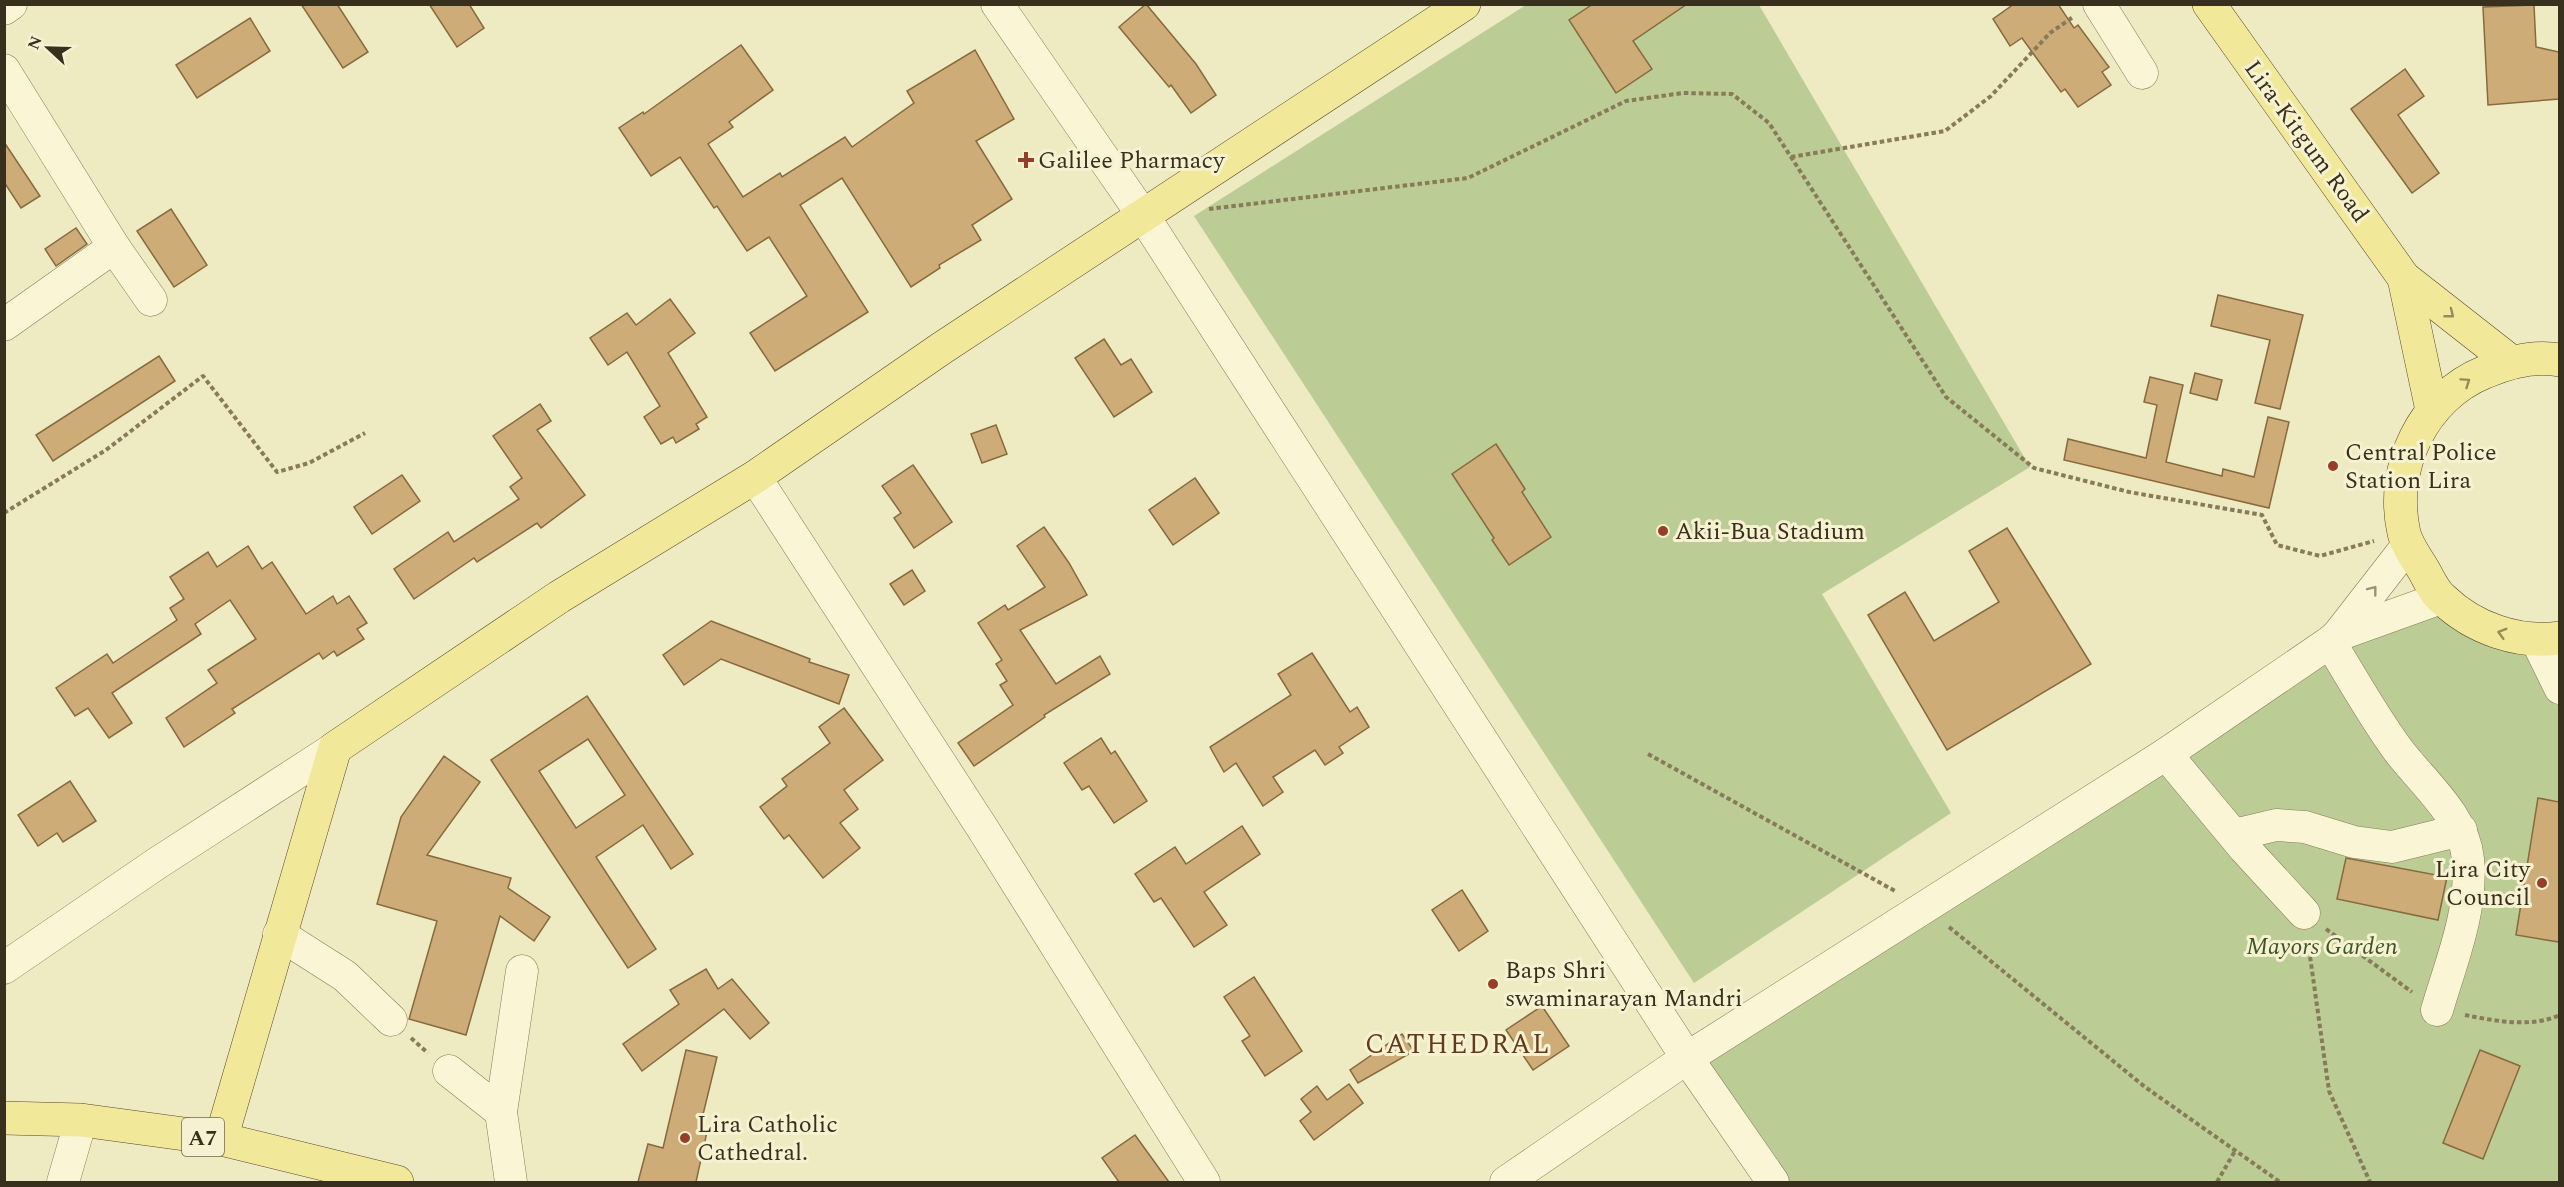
<svg xmlns="http://www.w3.org/2000/svg" width="2564" height="1187" viewBox="0 0 2564 1187" font-family="Spectral,serif">
  <style>
    .green { fill: #bbcc95 }
    .building { fill: #cdac77; stroke: #876a3e; stroke-width: 1.5; fill-rule: evenodd }
    .lines { fill: none; stroke-linecap: round; stroke-linejoin: round }
    .minor-casing { stroke: #887b59; stroke-width: 33 }
    .major-casing { stroke: #56482d; stroke-width: 34 }
    .path { stroke: #887b59; stroke-width: 4; stroke-dasharray: 4.5 3; stroke-linecap: butt }
    .minor { stroke: #f9f5d5; stroke-width: 32 }
    .major { stroke: #f2e899; stroke-width: 33 }
    .oneway { stroke: #958c5b }
    .oneway2 { stroke: #989279 }
    .poi-dot { fill: #973e28; stroke: #f6f2d1; stroke-width: 2 }
    .labels { text-anchor: middle; stroke-width: 6; stroke-linejoin: round; paint-order: stroke }
    .shield { fill: #f6f2d1; stroke: #716a53; stroke-width: 1.5 }
    .shield-label { font-size: 22px; font-weight: bold; fill: #382f1d }
    .street-label { font-size: 24px; fill: #382f1d; stroke: #f6f2d1 }
    .poi-label { font-size: 24px; fill: #382f1d; stroke: #f6f2d1; text-anchor: start }
    .park-label { font-size: 24px; font-style: italic; fill: #3e5424; stroke: #f6f2d1 }
    .quarter-label { font-size: 27px; letter-spacing: 1.5px; fill: #643a1c; stroke: #f6f2d1 }
  </style>
  <rect width="100%" height="100%" fill="#eeeac2"/>
  <g class="green">
    <path d="M 1526,5 L 1759,5 L 2030,467 L 1822,594 L 1951,813 L 1694,983 L 1194,216 Z"/>
    <path d="M 2434,591 L 2498,633 L 2559,625 L 2559,1182 L 1784,1182 L 1697,1065 Z"/>
  </g>
  <g class="building">
    <path d="M 301,4 L 337,4 L 368,52 L 343,68 Z"/>
    <path d="M 429,4 L 469,4 L 484,28 L 457,47 Z"/>
    <path d="M 1146,4 L 1196,64 L 1216,95 L 1191,113 L 1171,85 L 1169,87 L 1119,27 Z"/>
    <path d="M 1593,4 L 1687,4 L 1633,41 L 1652,69 L 1616,93 L 1569,20 Z"/>
    <path d="M 2014,4 L 2058,4 L 2074,28 L 2078,25 L 2109,67 L 2102,72 L 2111,85 L 2078,107 L 2065,89 L 2061,92 L 2022,38 L 2010,46 L 1993,19 Z"/>
    <path d="M 2534,5 L 2536,47 L 2559,52 L 2559,99 L 2488,105 L 2483,7 Z"/>
    <path d="M 250,18 L 270,51 L 197,98 L 176,65 Z"/>
    <path d="M 741,45 L 773,90 L 729,122 L 733,127 L 708,144 L 743,197 L 780,173 L 782,177 L 845,137 L 852,147 L 914,103 L 907,91 L 975,50 L 1014,119 L 976,141 L 1012,199 L 972,225 L 981,240 L 939,265 L 940,268 L 911,287 L 842,178 L 800,205 L 868,312 L 775,371 L 750,333 L 807,296 L 769,237 L 747,251 L 717,206 L 714,208 L 680,157 L 651,176 L 619,128 L 643,112 L 644,114 Z"/>
    <path d="M 2405,69 L 2424,96 L 2398,115 L 2439,173 L 2412,193 L 2351,109 Z"/>
    <path d="M 4,142 L 40,196 L 21,208 L 4,182 Z"/>
    <path d="M 171,209 L 207,265 L 174,287 L 137,231 Z"/>
    <path d="M 76,228 L 87,244 L 56,266 L 45,249 Z"/>
    <path d="M 2218,295 L 2303,315 L 2280,409 L 2255,403 L 2270,340 L 2211,326 Z"/>
    <path d="M 670,299 L 695,333 L 668,353 L 707,417 L 696,424 L 699,429 L 676,443 L 673,437 L 661,444 L 644,417 L 660,406 L 627,352 L 608,365 L 590,338 L 627,313 L 636,325 Z"/>
    <path d="M 1104,339 L 1121,365 L 1131,359 L 1152,392 L 1114,417 L 1075,358 Z"/>
    <path d="M 159,356 L 175,381 L 53,461 L 36,435 Z"/>
    <path d="M 2195,373 L 2222,380 L 2217,400 L 2190,393 Z"/>
    <path d="M 2150,377 L 2183,385 L 2166,462 L 2222,476 L 2223,469 L 2254,477 L 2268,417 L 2289,422 L 2269,508 L 2064,460 L 2068,439 L 2146,458 L 2157,405 L 2144,402 Z"/>
    <path d="M 540,404 L 551,421 L 537,430 L 585,495 L 541,528 L 537,523 L 477,562 L 474,558 L 414,599 L 394,569 L 448,532 L 454,542 L 519,499 L 510,487 L 522,478 L 493,436 Z"/>
    <path d="M 996,425 L 1007,454 L 982,463 L 971,434 Z"/>
    <path d="M 1496,444 L 1525,489 L 1522,492 L 1551,537 L 1509,565 L 1492,540 L 1494,538 L 1452,474 Z"/>
    <path d="M 913,465 L 952,522 L 914,548 L 894,518 L 901,513 L 882,486 Z"/>
    <path d="M 402,475 L 420,501 L 372,534 L 354,507 Z"/>
    <path d="M 1195,478 L 1219,513 L 1173,545 L 1149,510 Z"/>
    <path d="M 1044,527 L 1069,563 L 1087,595 L 1020,630 L 1056,684 L 1100,656 L 1110,674 L 1044,715 L 1045,717 L 974,766 L 958,743 L 1013,705 L 1000,685 L 1007,681 L 996,664 L 1002,660 L 978,623 L 1005,605 L 1008,610 L 1045,587 L 1017,546 Z"/>
    <path d="M 2007,528 L 2091,664 L 1947,750 L 1868,615 L 1905,592 L 1934,641 L 1999,602 L 1969,551 Z"/>
    <path d="M 248,546 L 262,569 L 272,562 L 306,614 L 333,596 L 337,604 L 349,596 L 367,623 L 357,629 L 364,639 L 337,656 L 334,651 L 323,659 L 319,653 L 232,709 L 235,713 L 184,747 L 166,718 L 217,683 L 208,670 L 256,639 L 230,600 L 195,624 L 201,634 L 112,693 L 132,723 L 109,738 L 88,708 L 75,716 L 56,688 L 107,654 L 113,663 L 177,620 L 170,608 L 184,599 L 170,577 L 208,552 L 217,567 Z"/>
    <path d="M 912,570 L 925,591 L 904,605 L 890,584 Z"/>
    <path d="M 711,621 L 810,659 L 809,662 L 849,675 L 839,704 L 721,659 L 684,685 L 663,655 Z"/>
    <path d="M 1312,653 L 1350,712 L 1357,707 L 1369,727 L 1339,747 L 1343,753 L 1325,765 L 1315,750 L 1273,777 L 1283,792 L 1263,806 L 1236,763 L 1224,772 L 1210,747 L 1291,695 L 1278,674 Z"/>
    <path d="M 587,696 L 693,854 L 671,869 L 643,825 L 596,857 L 656,949 L 628,968 L 491,760 ZM 588,739 L 625,795 L 576,828 L 539,771 Z"/>
    <path d="M 844,708 L 883,760 L 844,790 L 858,809 L 840,823 L 860,848 L 823,878 L 789,835 L 784,839 L 760,807 L 787,786 L 782,779 L 830,743 L 819,727 Z"/>
    <path d="M 1101,738 L 1111,754 L 1115,751 L 1147,801 L 1114,823 L 1089,786 L 1082,790 L 1064,763 Z"/>
    <path d="M 444,756 L 480,782 L 427,855 L 511,878 L 508,888 L 550,917 L 534,941 L 500,916 L 466,1035 L 409,1019 L 437,921 L 377,904 L 401,817 Z"/>
    <path d="M 70,781 L 96,821 L 63,842 L 57,833 L 38,846 L 18,815 Z"/>
    <path d="M 2538,798 L 2559,802 L 2559,942 L 2516,935 Z"/>
    <path d="M 1242,826 L 1260,854 L 1204,892 L 1227,925 L 1194,947 L 1161,898 L 1154,902 L 1135,874 L 1175,847 L 1186,864 Z"/>
    <path d="M 2346,858 L 2447,877 L 2438,920 L 2337,899 Z"/>
    <path d="M 1462,890 L 1488,931 L 1459,951 L 1432,910 Z"/>
    <path d="M 706,969 L 718,989 L 732,979 L 769,1023 L 750,1039 L 724,1009 L 642,1071 L 623,1044 L 679,1004 L 670,990 Z"/>
    <path d="M 1254,977 L 1302,1051 L 1265,1076 L 1242,1041 L 1250,1036 L 1224,997 Z"/>
    <path d="M 1542,1006 L 1569,1046 L 1533,1070 L 1506,1030 Z"/>
    <path d="M 1402,1034 L 1414,1051 L 1358,1083 L 1350,1070 Z"/>
    <path d="M 686,1050 L 717,1057 L 699,1131 L 707,1132 L 696,1182 L 638,1182 L 648,1144 L 663,1148 Z"/>
    <path d="M 2480,1050 L 2520,1066 L 2483,1159 L 2443,1143 Z"/>
    <path d="M 1349,1084 L 1363,1103 L 1314,1140 L 1300,1121 L 1311,1112 L 1301,1099 L 1317,1086 L 1327,1100 Z"/>
    <path d="M 1135,1135 L 1169,1182 L 1119,1182 L 1102,1158 Z"/>
  </g>
  <g class="lines">
    <g class="minor-casing">
      <g id="minor">
        <path d="M 997,4 L 1144,217 L 1687,1058 L 1773,1182"/>
        <path d="M 2099,4 L 2142,73"/>
        <path d="M 4,9 L 11,4"/>
        <path d="M 4,70 L 114,247"/>
        <path d="M 4,325 L 114,247 L 151,300"/>
        <path d="M 755,477 L 983,829 L 1204,1182"/>
        <path d="M 2338,635 L 2441,598"/>
        <path d="M 2536,639 L 2560,688"/>
        <path d="M 2330,642 C 2352,678 2373,716 2398,750 C 2423,783 2464,816 2468,859 C 2473,910 2451,962 2437,1010"/>
        <path d="M 2166,754 L 2245,849 L 2304,913"/>
        <path d="M 2234,835 L 2276,825 L 2305,827 L 2354,842 L 2392,847 L 2461,830"/>
        <path d="M 279,934 L 345,976 L 391,1020"/>
        <path d="M 4,968 L 156,864 L 335,748"/>
        <path d="M 449,1071 L 501,1112"/>
        <path d="M 63,1182 L 81,1120"/>
        <path d="M 511,1182 L 501,1112 L 522,971"/>
        <path d="M 1506,1182 L 1687,1058 L 2166,754 L 2330,642 L 2338,635 L 2408,545"/>
      </g>
    </g>
    <g class="major-casing">
      <g id="major">
        <path d="M 2209,4 L 2404,278 L 2510,361"/>
        <path d="M 2404,278 L 2432,410"/>
        <path d="M 2560,360 C 2534,355 2508,362 2485,372 C 2423,397 2389,468 2404,533 C 2407,546 2416,557 2423,569 C 2429,579 2434,592 2443,599 C 2473,628 2518,644 2560,638"/>
        <path d="M 4,1118 L 81,1120 L 221,1139 L 397,1182"/>
        <path d="M 221,1139 L 335,748 L 559,597 L 755,477 L 942,348 L 1464,4"/>
      </g>
    </g>
    <g class="path">
      <path d="M 1791,157 L 1945,131 L 1991,96 L 2050,33 L 2073,17"/>
      <path d="M 1209,209 L 1468,178 L 1626,101 L 1683,93 L 1732,94 L 1769,123 L 1946,397 L 2034,468 L 2129,492 L 2262,515 L 2277,545 L 2320,556 L 2374,541"/>
      <path d="M 4,513 L 106,450 L 203,376 L 277,472 L 309,463 L 365,433"/>
      <path d="M 1648,754 L 1895,891"/>
      <path d="M 1949,927 L 2145,1087 L 2280,1182"/>
      <path d="M 2326,929 L 2412,992"/>
      <path d="M 2308,942 L 2329,1091 L 2370,1182"/>
      <path d="M 2465,1015 C 2495,1021 2531,1028 2560,1015"/>
      <path d="M 411,1038 L 428,1053"/>
      <path d="M 2217,1182 L 2235,1151"/>
    </g>
    <use href="#minor" class="minor"/>
    <use href="#major" class="major"/>
  </g>
  <defs><path id="oneway-chevron" d="M-2-3.5L2.5 0L-2 3.5" fill="none" stroke-width="1.6" stroke-linecap="round" stroke-linejoin="round" transform="scale(1.5)"/></defs>
  <g class="oneway">
    <use href="#oneway-chevron" transform="translate(2450 314) rotate(38)"/>
    <use href="#oneway-chevron" transform="translate(2466 382) rotate(-34)"/>
    <use href="#oneway-chevron" transform="translate(2502 633) rotate(-164)"/>
  </g>
  <use class="oneway2" href="#oneway-chevron" transform="translate(2373 590) rotate(-52)"/>
  <g class="poi-dot">
    <path d="M1023 151h6v6h6v6h-6v6h-6v-6h-6v-6h6z"/>
    <circle cx="2333" cy="466" r="6"/>
    <circle cx="1663" cy="531" r="6"/>
    <circle cx="2542" cy="883" r="6"/>
    <circle cx="1493" cy="984" r="6"/>
    <circle cx="685" cy="1138" r="6"/>
  </g>
  <g class="labels">
    <rect class="shield" x="182" y="1118" width="42" height="38" rx="4.5"/>
    <g class="shield-label">
      <text x="203" y="1145">A7</text>
    </g>
    <g class="street-label">
      <text transform="translate(2307 141) rotate(54)" y="8">Lira-Kitgum Road</text>
    </g>
    <g class="poi-label">
      <text x="1038" y="168">Galilee Pharmacy</text>
      <text x="2345" y="460">Central Police<tspan x="2345" dy="28">Station Lira</tspan></text>
      <text x="1675" y="539">Akii-Bua Stadium</text>
      <text x="2530" y="877" text-anchor="end">Lira City<tspan x="2530" dy="28">Council</tspan></text>
      <text x="1505" y="978">Baps Shri<tspan x="1505" dy="28">swaminarayan Mandri</tspan></text>
      <text x="697" y="1132">Lira Catholic<tspan x="697" dy="28">Cathedral.</tspan></text>
    </g>
    <g class="park-label">
      <text x="2322" y="954">Mayors Garden</text>
    </g>
    <g class="quarter-label">
      <text x="1458" y="1053">CATHEDRAL</text>
    </g>
  </g>
  <rect width="2564" height="1187" fill="none" stroke="#382f1d" stroke-width="12"/>
  <g transform="translate(48 48) rotate(292)" stroke="#f6f2d1" stroke-width="4.5" paint-order="stroke">
  <path d="M0-4.5L10 22L0 15L-10 22Z" fill="#382f1d"/>
  <text y="-9" font-size="16" font-weight="bold" text-anchor="middle" fill="#382f1d">N</text>
  </g>
</svg>
